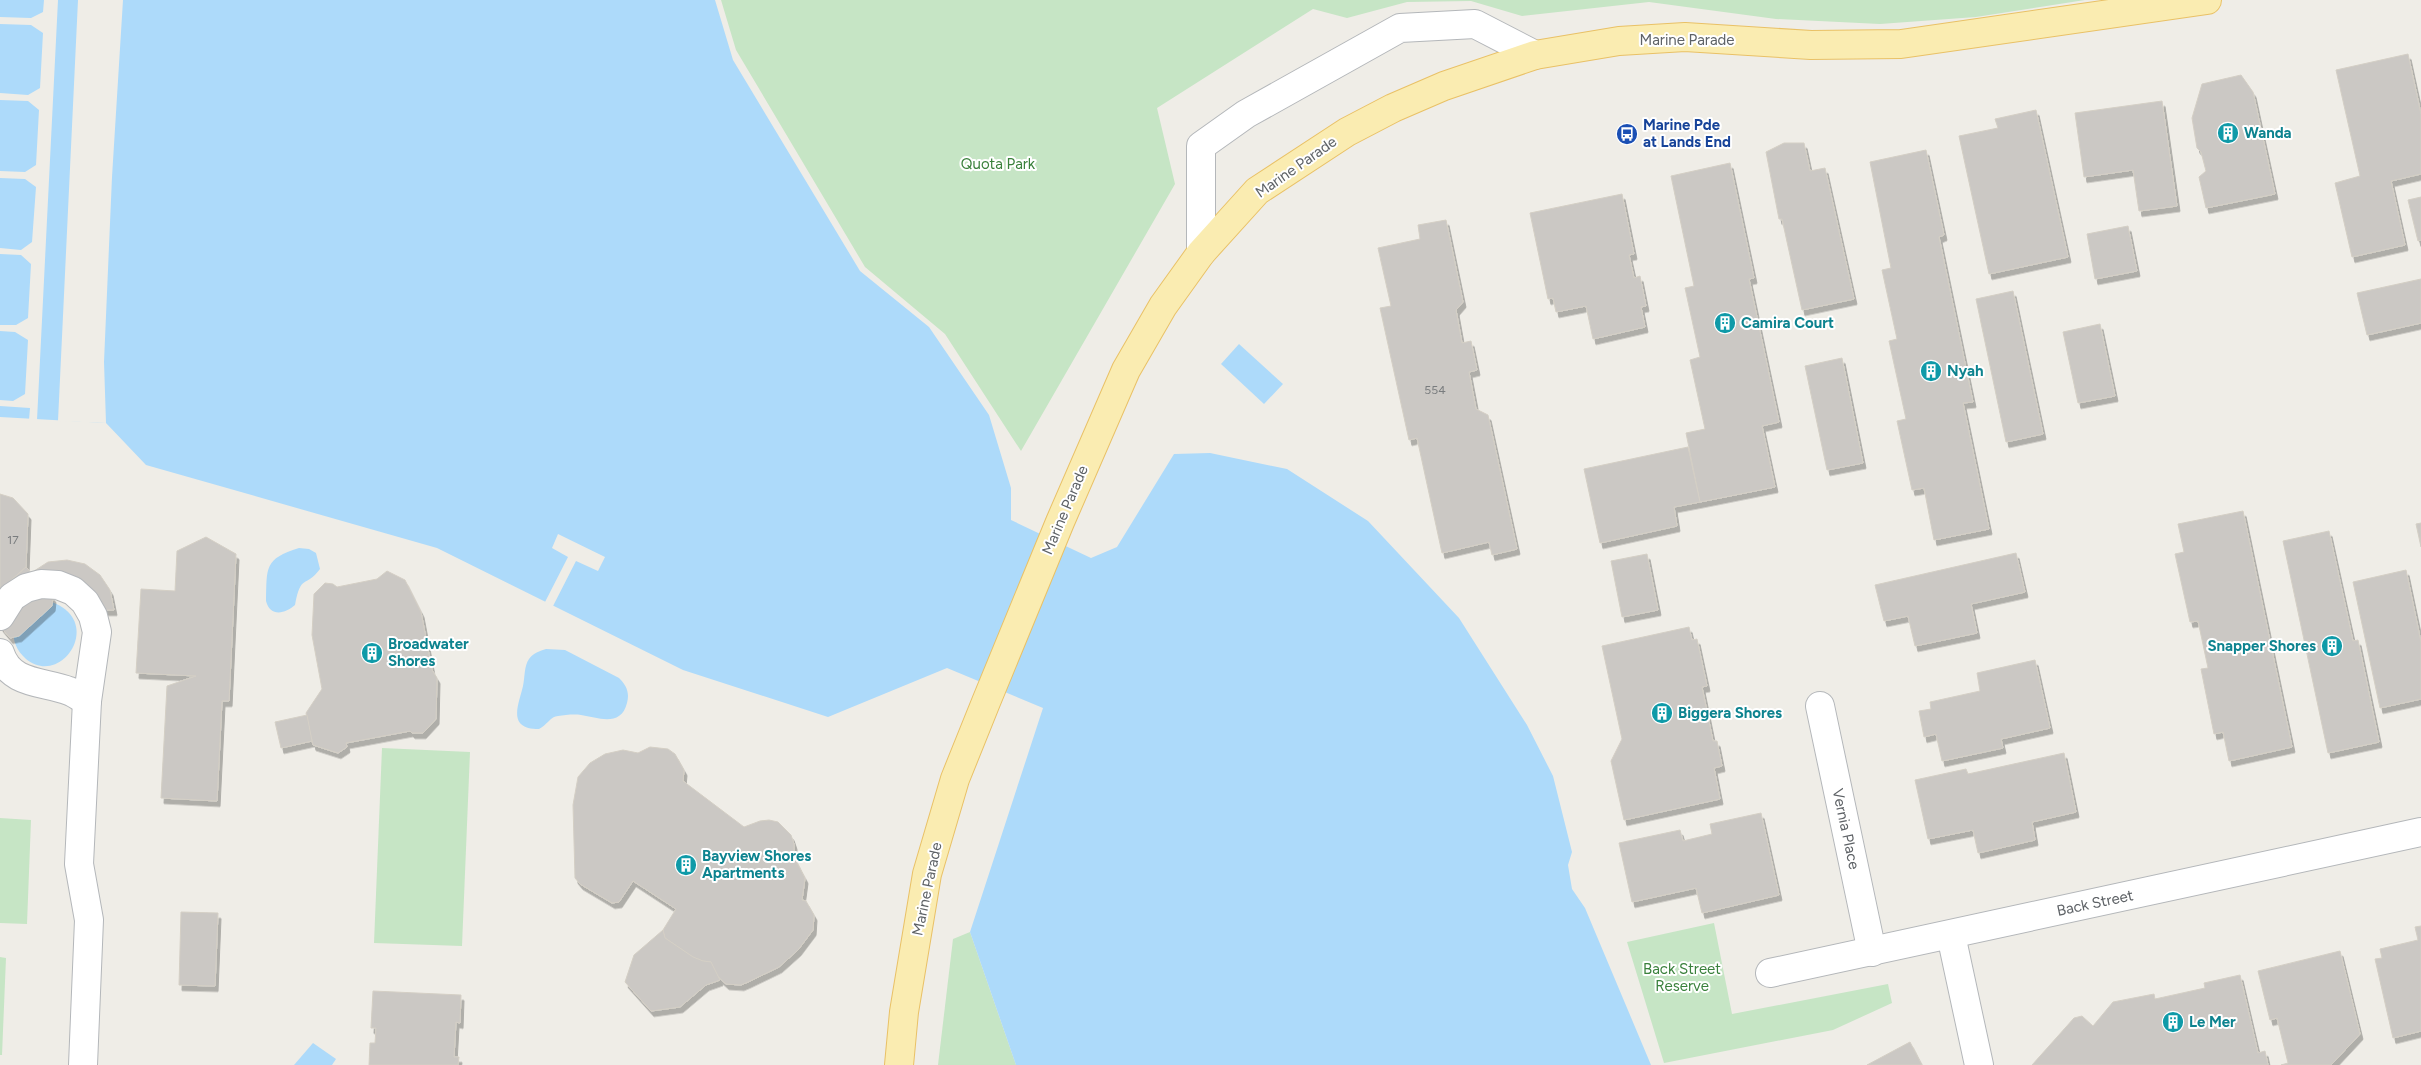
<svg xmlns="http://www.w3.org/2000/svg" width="2421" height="1065" viewBox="0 0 2421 1065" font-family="Figtree,sans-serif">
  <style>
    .green { fill: #c6e5c5 }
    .water { fill: #addafa }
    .pier { fill: #efede7 }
    .building { fill: #cbc8c4; stroke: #d4cfc5; filter: url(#shadow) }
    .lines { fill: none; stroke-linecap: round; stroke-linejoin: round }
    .minor-casing { stroke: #b4b7ba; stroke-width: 30 }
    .major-casing { stroke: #e9c166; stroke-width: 30 }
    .minor { stroke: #fff; stroke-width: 28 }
    .major { stroke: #faecb1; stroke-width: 28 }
    .labels { text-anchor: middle; stroke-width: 4; stroke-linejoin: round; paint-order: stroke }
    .number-label { font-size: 12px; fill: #797c7e }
    .street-label { font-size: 15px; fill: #5e6266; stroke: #fff }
    .transit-label { font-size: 15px; font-weight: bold; fill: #164399; stroke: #fff; text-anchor: start }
    .culture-label { font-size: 15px; font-weight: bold; fill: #0d838f; stroke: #fff; text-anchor: start }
    .park-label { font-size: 15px; fill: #3a813c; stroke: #fff }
  </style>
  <defs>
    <filter id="shadow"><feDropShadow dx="3" dy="5.5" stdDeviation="0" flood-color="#0004"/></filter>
  </defs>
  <rect width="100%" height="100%" fill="#efede7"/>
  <g class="green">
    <path d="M 721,0 L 2085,0 L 1976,17 L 1880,24 L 1776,19 L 1649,2 L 1522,16 L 1471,1 L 1407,2 L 1347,18 L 1313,9 L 1157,108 L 1175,184 L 1021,451 L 945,334 L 865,267 L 736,50 Z"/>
    <path d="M 382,748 L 470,752 L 462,946 L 374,943 Z"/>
    <path d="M 0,818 L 31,820 L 27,924 L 0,923 Z"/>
    <path d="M 1714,923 L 1732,1014 L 1888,984 L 1892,1003 L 1833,1030 L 1664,1063 L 1627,942 Z"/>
    <path d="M 970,932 L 1016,1065 L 938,1065 L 953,939 Z"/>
    <path d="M 0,957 L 6,958 L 2,1055 L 0,1055 Z"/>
  </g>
  <g class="water">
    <path d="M 0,0 L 715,0 L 733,60 L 860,271 L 929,327 L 989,415 L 1011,488 L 1011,520 L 1091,558 L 1117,547 L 1174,454 L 1210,453 L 1287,469 L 1368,521 L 1459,618 L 1527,725 L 1553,776 L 1572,852 L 1568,865 L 1572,889 L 1585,908 L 1651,1065 L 1016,1065 L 970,932 L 1043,708 L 947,668 L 828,717 L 683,670 L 437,548 L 146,465 L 106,423 L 0,417 Z"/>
    <path d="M 1239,344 L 1283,384 L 1264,404 L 1221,364 Z"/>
    <path d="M 299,548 L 309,549 L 316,553 L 320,569 C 305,589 301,573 295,605 C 285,614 270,617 266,601 C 267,567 264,559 299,548 Z"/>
    <path d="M 52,602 C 105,622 61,688 26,659 C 16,650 13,641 13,628 Z"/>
    <path d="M 546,649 L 565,650 L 619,678 C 626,685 630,692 627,703 C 621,727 599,718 581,715 C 574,714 565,715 558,716 C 551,716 546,726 539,729 C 506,729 519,704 523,686 C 525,677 524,666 529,659 C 533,653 540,651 546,649 Z"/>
    <path d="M 313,1043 L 336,1059 L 332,1065 L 294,1065 Z"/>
  </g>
  <g class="pier">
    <path d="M 44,0 L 58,0 L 37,420 L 29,420 L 30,408 L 0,406 L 0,400 L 13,401 L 25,394 L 28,340 L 15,332 L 0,331 L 0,325 L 16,325 L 28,318 L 31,264 L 21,255 L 0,254 L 0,248 L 21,250 L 32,242 L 36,187 L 25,179 L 0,178 L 0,171 L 25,172 L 36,165 L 39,110 L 28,101 L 0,100 L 0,93 L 28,95 L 40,88 L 43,33 L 31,25 L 0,24 L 0,17 L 31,18 L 43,12 Z"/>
    <path d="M 78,0 L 123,0 L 112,177 L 104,362 L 106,423 L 58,421 Z"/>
    <path d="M 558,534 L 605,557 L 598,571 L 576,561 L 552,608 L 544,604 L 568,557 L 552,548 Z"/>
  </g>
  <g class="building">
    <path d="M 2408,54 L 2421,114 L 2421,174 L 2391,181 L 2405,245 L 2352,257 L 2335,183 L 2360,176 L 2336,70 Z"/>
    <path d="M 2241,75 L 2253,92 L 2275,194 L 2206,208 L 2199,177 L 2206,171 L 2201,152 L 2197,148 L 2192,118 L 2202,84 Z"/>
    <path d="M 2162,101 L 2177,206 L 2139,211 L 2133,170 L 2084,177 L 2075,113 Z"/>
    <path d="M 2036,110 L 2068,257 L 1989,274 L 1959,136 L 1998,128 L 1995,119 Z"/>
    <path d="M 1784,143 L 1804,143 L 1810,171 L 1825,168 L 1854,299 L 1802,310 L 1782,219 L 1779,219 L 1766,152 Z"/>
    <path d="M 1926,150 L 1944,235 L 1939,237 L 1973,402 L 1963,403 L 1989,529 L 1934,540 L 1924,488 L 1912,490 L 1897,421 L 1906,419 L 1889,341 L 1897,339 L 1882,270 L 1891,268 L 1870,162 Z"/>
    <path d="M 1730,163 L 1754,278 L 1749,279 L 1779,422 L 1762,426 L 1775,487 L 1700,502 L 1686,433 L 1705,429 L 1690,360 L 1700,357 L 1685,288 L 1694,286 L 1671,176 Z"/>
    <path d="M 1622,194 L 1634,254 L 1629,255 L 1634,278 L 1640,276 L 1646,306 L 1641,307 L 1645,327 L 1593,339 L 1586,306 L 1556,312 L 1553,298 L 1548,299 L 1530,213 Z"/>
    <path d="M 2421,197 L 2421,240 L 2418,241 L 2408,200 Z"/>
    <path d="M 1446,220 L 1463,302 L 1456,310 L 1462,343 L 1471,341 L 1477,370 L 1469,372 L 1476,409 L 1488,415 L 1517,549 L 1492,555 L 1489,542 L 1442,553 L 1417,438 L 1409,440 L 1380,308 L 1391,306 L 1378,248 L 1420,239 L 1418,225 Z"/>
    <path d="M 2128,226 L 2137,271 L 2095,279 L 2087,234 Z"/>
    <path d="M 2421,279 L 2421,323 L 2367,335 L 2357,293 Z"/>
    <path d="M 2013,291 L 2043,434 L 2006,442 L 1976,299 Z"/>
    <path d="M 2100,324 L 2115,396 L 2078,403 L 2063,332 Z"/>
    <path d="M 1842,358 L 1863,463 L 1827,470 L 1805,366 Z"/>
    <path d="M 1688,447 L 1700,502 L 1674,507 L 1677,526 L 1600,543 L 1584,469 Z"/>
    <path d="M 0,494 L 13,498 L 28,514 L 26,567 L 0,590 Z"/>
    <path d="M 2243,511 L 2292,747 L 2229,761 L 2223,732 L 2214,734 L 2201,669 L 2208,668 L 2198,621 L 2190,622 L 2175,554 L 2184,552 L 2178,524 Z"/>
    <path d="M 2421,523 L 2421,547 L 2416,524 Z"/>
    <path d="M 2329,531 L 2353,641 L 2358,640 L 2379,742 L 2328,753 L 2283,541 Z"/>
    <path d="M 206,537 L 236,554 L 229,701 L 222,701 L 217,801 L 161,798 L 167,686 L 196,676 L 136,673 L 141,589 L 175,591 L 177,551 Z"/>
    <path d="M 2016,553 L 2025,592 L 1971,604 L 1977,633 L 1915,646 L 1908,616 L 1884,621 L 1875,585 Z"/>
    <path d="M 1647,554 L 1658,610 L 1622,617 L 1611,561 Z"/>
    <path d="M 67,560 L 85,564 L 100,575 L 110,590 L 114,610 L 81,610 L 31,573 L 48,562 Z"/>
    <path d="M 26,567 L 53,597 L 52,606 L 19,636 L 10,638 L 0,626 L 0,590 Z"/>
    <path d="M 2406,570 L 2421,642 L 2421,699 L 2380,708 L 2353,582 Z"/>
    <path d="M 387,571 L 405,580 L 421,612 L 432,670 L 437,678 L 436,719 L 423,733 L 412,733 L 410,731 L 346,743 L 347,747 L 338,753 L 313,745 L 306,713 L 322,689 L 312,635 L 314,594 L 325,583 L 333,584 L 337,587 L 377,579 Z"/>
    <path d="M 1689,627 L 1692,640 L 1697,639 L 1707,686 L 1702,687 L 1713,741 L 1717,741 L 1722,766 L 1714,768 L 1720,799 L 1624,820 L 1611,761 L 1622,739 L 1602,646 Z"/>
    <path d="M 2035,660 L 2050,728 L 2001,739 L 2003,748 L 1942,761 L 1936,734 L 1924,737 L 1919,711 L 1931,709 L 1930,702 L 1980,691 L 1977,673 Z"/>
    <path d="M 307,715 L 312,741 L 281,748 L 275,722 Z"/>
    <path d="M 650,747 L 668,749 L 675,754 L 684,770 L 683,781 L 744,827 L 760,821 L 769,820 L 778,822 L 791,835 L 794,844 L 794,857 L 805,878 L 802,900 L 806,901 L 814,915 L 813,930 L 798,950 L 779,967 L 748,982 L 741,985 L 726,984 L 715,974 L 711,962 L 703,961 L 693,957 L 665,938 L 663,930 L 676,909 L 633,881 L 619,902 L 612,903 L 580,884 L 575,878 L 573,805 L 578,777 L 590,763 L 605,754 L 623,750 L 638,753 Z"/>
    <path d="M 2064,753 L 2076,812 L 2032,822 L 2035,840 L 1978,853 L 1973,830 L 1928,839 L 1915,780 L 1966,769 L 1968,774 Z"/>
    <path d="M 1761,813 L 1779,895 L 1702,913 L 1696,888 L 1632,902 L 1619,843 L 1680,830 L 1683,841 L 1712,834 L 1710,824 Z"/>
    <path d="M 181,912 L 218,913 L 215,986 L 179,985 Z"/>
    <path d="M 2421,926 L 2421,1031 L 2393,1038 L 2375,959 L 2382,958 L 2380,949 L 2418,940 L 2415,927 Z"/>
    <path d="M 663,930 L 665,938 L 693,957 L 703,961 L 711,962 L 720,980 L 706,985 L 680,1007 L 651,1011 L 625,982 L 634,955 Z"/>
    <path d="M 2340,951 L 2360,1034 L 2331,1065 L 2281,1065 L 2288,1063 L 2277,1018 L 2270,1020 L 2258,971 Z"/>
    <path d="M 2240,975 L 2258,1053 L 2265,1051 L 2268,1065 L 2032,1065 L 2074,1018 L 2082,1016 L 2093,1026 L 2113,1002 L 2154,994 L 2155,999 L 2205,988 L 2204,983 Z"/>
    <path d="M 373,991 L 461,995 L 460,1023 L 456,1022 L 454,1057 L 459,1057 L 458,1065 L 369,1065 L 370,1043 L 375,1043 L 376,1028 L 371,1028 Z"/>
    <path d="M 1910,1042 L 1922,1065 L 1867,1065 Z"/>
  </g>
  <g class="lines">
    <g class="minor-casing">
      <g id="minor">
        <path d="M 1201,253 L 1201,146 L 1246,114 L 1400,28 L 1475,24 L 1535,55"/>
        <path d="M 0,616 L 12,597 L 26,588 L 41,584 L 58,585 L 73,591 L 85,602 L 93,616 L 97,632 L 87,701 L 79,864 L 89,920 L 83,1065"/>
        <path d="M 0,653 C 10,685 43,681 69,691 C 75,693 81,698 87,701"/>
        <path d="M 1820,706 L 1872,952"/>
        <path d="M 1951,935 L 1979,1065"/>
        <path d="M 1770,973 L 2421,832"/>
      </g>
    </g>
    <g class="major-casing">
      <path id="major" d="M 899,1065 L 904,1012 L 927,874 L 955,779 L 986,702 L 1060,522 L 1126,370 L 1163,306 L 1201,253 L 1257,191 L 1347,132 L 1393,108 L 1444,86 L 1535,55 L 1619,41 L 1685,37 L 1811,45 L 1901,44 L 2207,0"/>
    </g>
    <use href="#minor" class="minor"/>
    <use href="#major" class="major"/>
  </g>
  <defs>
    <g id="building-disc" transform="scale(1.125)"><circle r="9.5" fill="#0f9aa8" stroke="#fff"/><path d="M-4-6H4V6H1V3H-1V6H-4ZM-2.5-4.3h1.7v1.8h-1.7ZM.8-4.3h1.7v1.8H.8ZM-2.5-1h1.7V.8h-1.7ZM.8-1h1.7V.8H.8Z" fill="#fff"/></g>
    <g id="bus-disc" transform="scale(1.125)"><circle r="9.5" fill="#1a4fb4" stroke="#fff"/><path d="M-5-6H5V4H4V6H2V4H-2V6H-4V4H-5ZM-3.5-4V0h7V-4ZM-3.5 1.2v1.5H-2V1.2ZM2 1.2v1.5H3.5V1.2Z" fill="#fff"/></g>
  </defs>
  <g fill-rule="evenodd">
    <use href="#building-disc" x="2228" y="133"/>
    <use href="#bus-disc" x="1627" y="134"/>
    <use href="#building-disc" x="1725" y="323"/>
    <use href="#building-disc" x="1931" y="371"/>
    <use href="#building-disc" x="2332" y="646"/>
    <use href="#building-disc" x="372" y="653"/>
    <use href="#building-disc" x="1662" y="713"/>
    <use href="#building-disc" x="686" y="865"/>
    <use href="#building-disc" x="2173" y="1022"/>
  </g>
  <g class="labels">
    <g class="number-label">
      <text x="1435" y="394">554</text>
      <text x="13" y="544">17</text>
    </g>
    <g class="street-label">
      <text x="1687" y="45">Marine Parade</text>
      <text transform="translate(1296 167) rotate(-35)" y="5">Marine Parade</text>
      <text transform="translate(1065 510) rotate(-67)" y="5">Marine Parade</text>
      <text transform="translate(1846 829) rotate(78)" y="5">Vernia Place</text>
      <text transform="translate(927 889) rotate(-78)" y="5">Marine Parade</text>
      <text transform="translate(2095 903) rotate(-12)" y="5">Back Street</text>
    </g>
    <g class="transit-label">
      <text x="1643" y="130">Marine Pde<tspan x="1643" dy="17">at Lands End</tspan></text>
    </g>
    <g class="culture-label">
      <text x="2244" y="138">Wanda</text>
      <text x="1741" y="328">Camira Court</text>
      <text x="1947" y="376">Nyah</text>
      <text x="388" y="649">Broadwater<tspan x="388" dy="17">Shores</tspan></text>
      <text x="2316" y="651" text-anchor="end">Snapper Shores</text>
      <text x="1678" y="718">Biggera Shores</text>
      <text x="702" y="861">Bayview Shores<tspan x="702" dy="17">Apartments</tspan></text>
      <text x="2189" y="1027">Le Mer</text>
    </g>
    <g class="park-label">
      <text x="998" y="169">Quota Park</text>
      <text x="1682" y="974">Back Street<tspan x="1682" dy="17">Reserve</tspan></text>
    </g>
  </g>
</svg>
